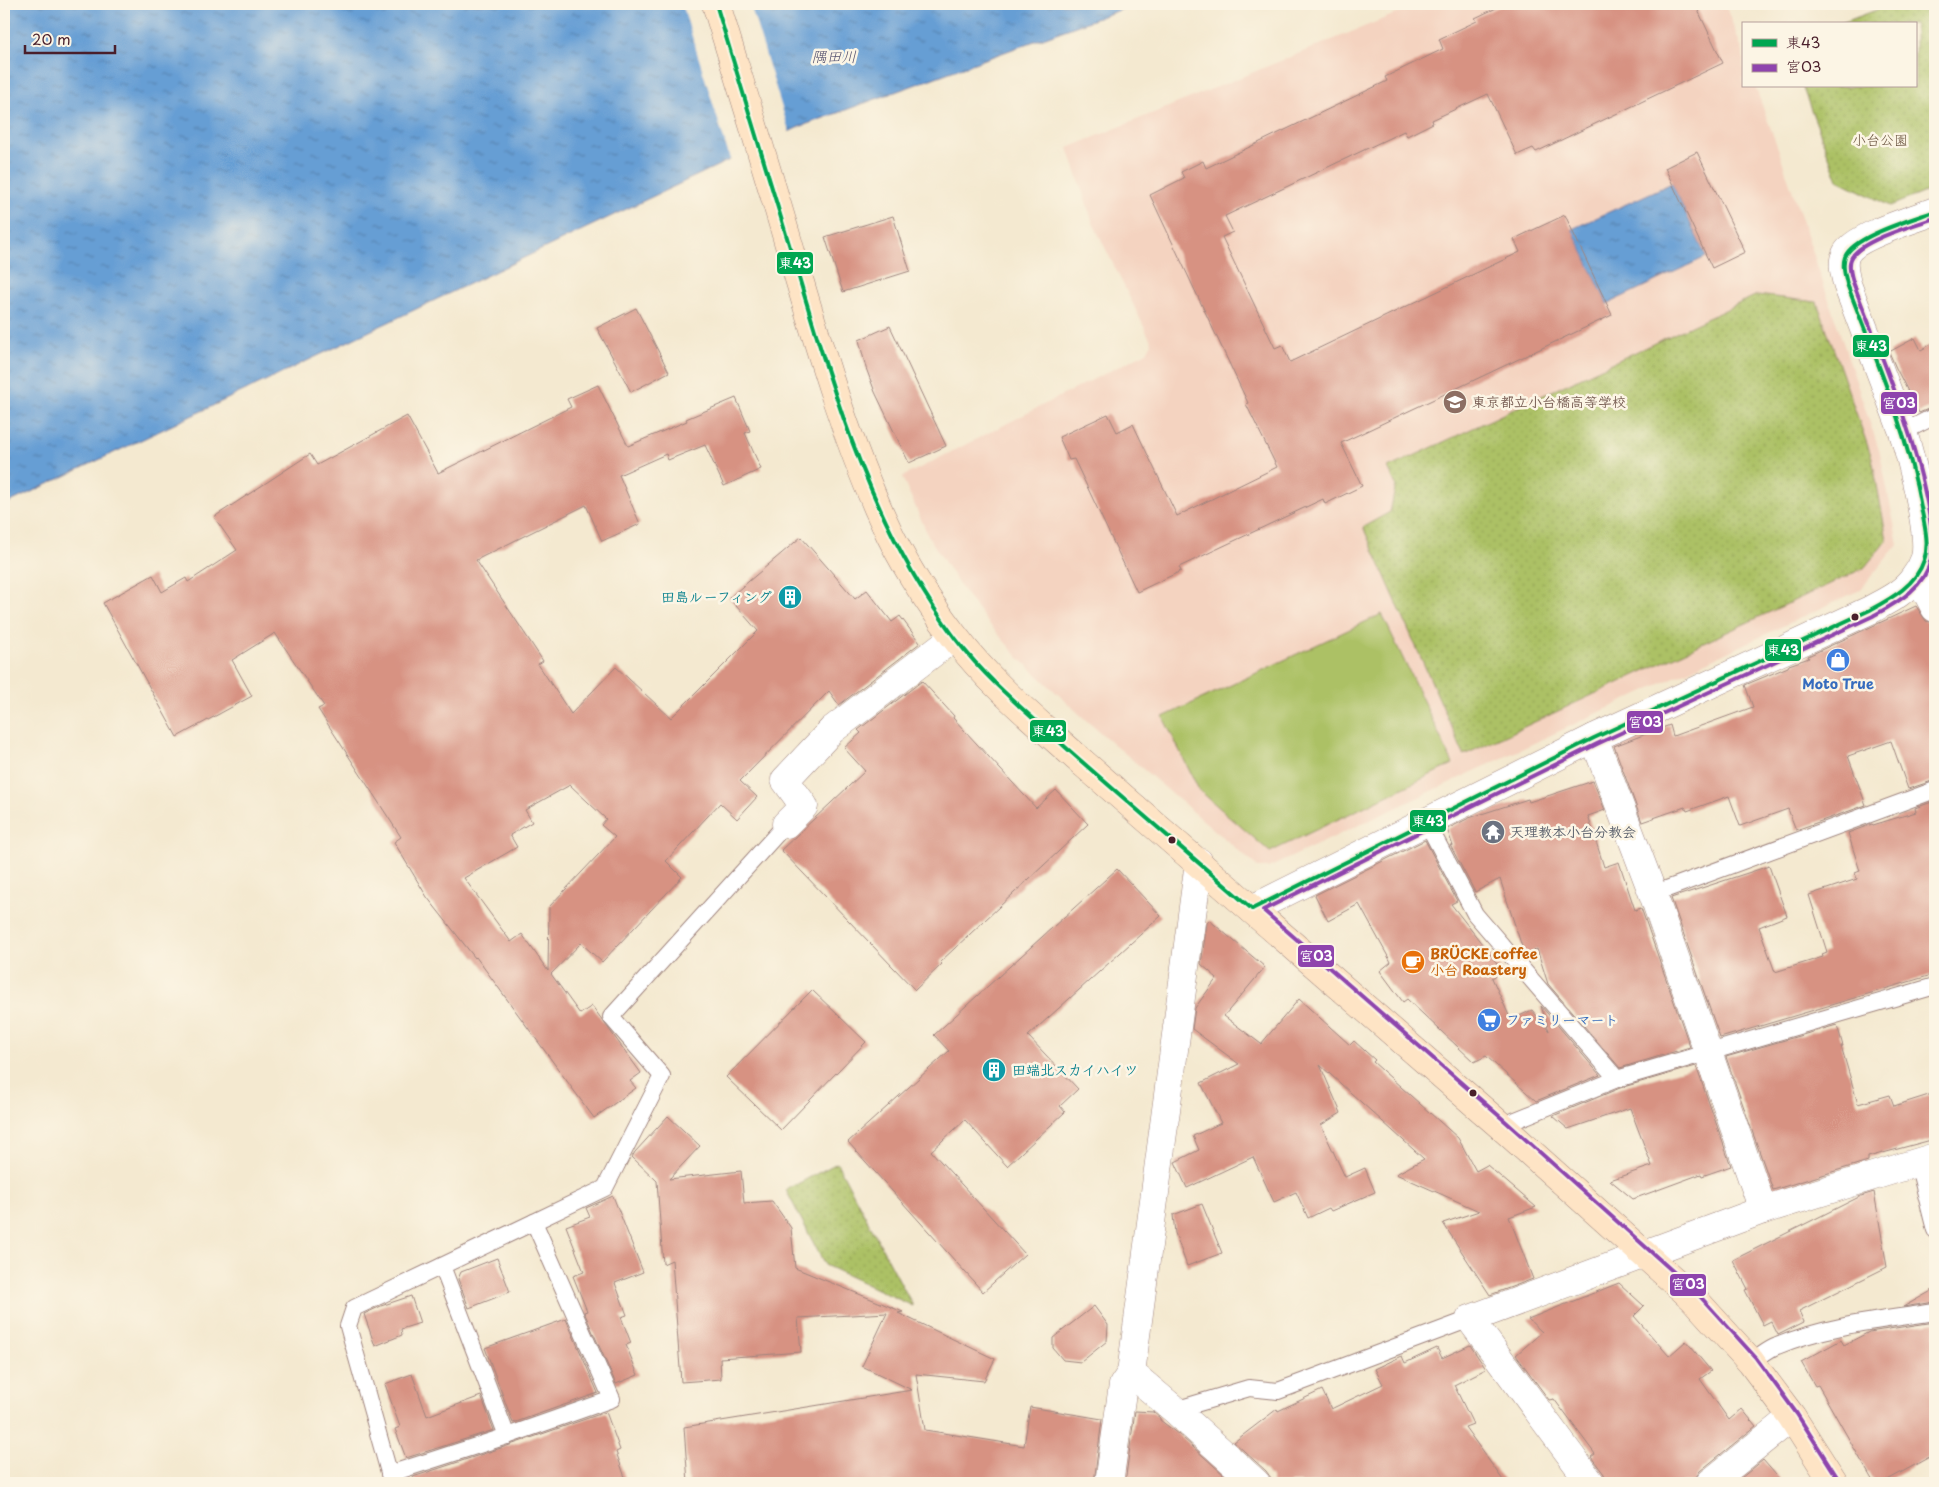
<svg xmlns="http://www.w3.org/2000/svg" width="1939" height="1487" viewBox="0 0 1939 1487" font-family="'Playpen Sans','Klee One',sans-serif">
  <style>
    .built { fill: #f4d3c0 }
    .green { fill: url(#green-dots); stroke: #7b7048 }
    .pitch { fill: #acc165; stroke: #7b7048 }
    .water { fill: url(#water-ripples); stroke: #585e80 }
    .pier { fill: #f4e9d0 }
    .building { fill: #d79282; fill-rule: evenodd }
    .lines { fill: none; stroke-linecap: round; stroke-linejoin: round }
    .service-casing { stroke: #9f847e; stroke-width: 18 }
    .minor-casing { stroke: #9f847e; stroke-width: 29 }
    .tertiary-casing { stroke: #9f847e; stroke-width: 29 }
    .secondary-casing { stroke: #9f847e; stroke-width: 29 }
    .service { stroke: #fff; stroke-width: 16 }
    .minor { stroke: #fff; stroke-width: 28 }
    .tertiary { stroke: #fff; stroke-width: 28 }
    .secondary { stroke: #fee4c5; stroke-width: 28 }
    .bus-1-casing { stroke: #fcf5e5; stroke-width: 8 }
    .bus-2-casing { stroke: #fcf5e5; stroke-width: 8 }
    .bus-1 { stroke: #00a651; stroke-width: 4 }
    .bus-2 { stroke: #8e44ad; stroke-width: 4 }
    .bus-dot { fill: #4a1f2b; stroke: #fcf5e5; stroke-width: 2 }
    .labels { text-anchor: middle; stroke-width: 5; stroke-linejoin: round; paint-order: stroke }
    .park-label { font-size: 14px; fill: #67503c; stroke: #fcf5e5 }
    .education-label { font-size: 14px; font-weight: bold; fill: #785e54; stroke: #fcf5e5; text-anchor: start }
    .culture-label { font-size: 14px; font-weight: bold; fill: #0d838f; stroke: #fcf5e5; text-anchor: end }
    .shop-label { font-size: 14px; font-weight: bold; fill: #366cbe; stroke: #fcf5e5 }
    .worship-label { font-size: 14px; font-weight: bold; fill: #5b616d; stroke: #fcf5e5; text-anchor: start }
    .food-label { font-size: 14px; font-weight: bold; fill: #c56008; stroke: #fcf5e5; text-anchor: start }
    .water-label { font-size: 15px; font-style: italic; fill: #55526f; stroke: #fcf5e5 }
    .line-badge { stroke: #fcf5e5; stroke-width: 2 }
    .badge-label { font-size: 14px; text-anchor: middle; font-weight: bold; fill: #fff }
  </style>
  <defs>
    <pattern id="green-dots" width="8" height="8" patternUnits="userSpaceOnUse" patternTransform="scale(1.25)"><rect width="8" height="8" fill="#acc165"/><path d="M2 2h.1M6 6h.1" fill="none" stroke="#96a558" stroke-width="1.8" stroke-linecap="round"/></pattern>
    <pattern id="water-ripples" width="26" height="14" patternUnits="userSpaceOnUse" patternTransform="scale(1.25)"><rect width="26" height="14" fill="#669ed4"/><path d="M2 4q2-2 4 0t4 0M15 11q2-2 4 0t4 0" fill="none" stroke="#5680ac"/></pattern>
  </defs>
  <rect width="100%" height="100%" fill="#fcf5e5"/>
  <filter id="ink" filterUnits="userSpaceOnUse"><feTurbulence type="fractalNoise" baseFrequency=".02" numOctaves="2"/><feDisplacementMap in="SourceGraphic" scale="10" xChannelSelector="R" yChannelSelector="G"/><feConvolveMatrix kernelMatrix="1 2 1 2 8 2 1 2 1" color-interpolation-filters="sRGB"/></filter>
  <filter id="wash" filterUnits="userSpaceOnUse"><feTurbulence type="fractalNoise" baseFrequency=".0096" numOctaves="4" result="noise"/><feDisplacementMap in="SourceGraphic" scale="20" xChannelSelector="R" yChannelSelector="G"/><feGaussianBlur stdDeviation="1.12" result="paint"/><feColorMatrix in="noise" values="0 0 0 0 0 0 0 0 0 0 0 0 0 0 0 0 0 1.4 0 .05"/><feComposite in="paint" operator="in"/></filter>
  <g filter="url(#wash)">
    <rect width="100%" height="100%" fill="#f4e9d0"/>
    <path class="built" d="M 1420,4 L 1725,4 L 1743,52 L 1743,86 L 1755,86 L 1779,151 L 1880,453 L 1898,544 L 1860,590 L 1268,868 L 1259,868 L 1088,722 L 1019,658 L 985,619 L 959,585 L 929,537 L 902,477 L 1147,352 L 1152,343 L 1093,223 L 1068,148 Z"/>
    <g class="green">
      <path d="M 1892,4 L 1935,4 L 1935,188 L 1890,206 L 1838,180 L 1802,86 L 1915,86 L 1915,24 L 1839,24 Z"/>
      <path d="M 1757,295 L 1817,302 L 1872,458 L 1887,540 L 1864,568 L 1464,755 L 1363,527 L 1390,512 L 1396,485 L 1388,468 Z"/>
      <path d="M 837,1163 L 913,1306 L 825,1265 L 786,1190 Z"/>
    </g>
    <path class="pitch" d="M 1382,614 L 1453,764 L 1270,852 L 1199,790 L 1163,717 Z"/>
    <g class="water">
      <path d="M 4,4 L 1136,4 L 799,127 L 4,505 Z"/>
      <path d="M 1672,183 L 1706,257 L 1607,304 L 1572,229 Z"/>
    </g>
    <path class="pier" d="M 682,4 L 750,4 L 790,134 L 731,162 Z"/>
    <g id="blocks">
      <g class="building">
        <path d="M 1505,4 L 1695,4 L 1723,63 L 1536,152 L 1533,148 L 1517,155 L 1488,94 L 1432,120 L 1433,123 L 1407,136 L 1404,131 L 1225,216 L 1233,232 L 1222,237 L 1275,348 L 1282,345 L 1290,362 L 1520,252 L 1514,239 L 1565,215 L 1612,315 L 1341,443 L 1362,486 L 1325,504 L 1323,499 L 1179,567 L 1181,571 L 1137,592 L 1074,459 L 1069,460 L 1059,437 L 1108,414 L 1117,432 L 1133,424 L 1177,516 L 1277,467 L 1246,404 L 1248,403 L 1150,195 L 1184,178 L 1181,172 L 1203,161 L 1206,168 L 1387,81 L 1385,77 L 1443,49 L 1439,39 L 1477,21 L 1475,18 Z"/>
        <path d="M 1697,152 L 1745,252 L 1712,268 L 1665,168 Z"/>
        <path d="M 893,216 L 910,271 L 843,292 L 825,237 Z"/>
        <path d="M 636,308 L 669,372 L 631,392 L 597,328 Z"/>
        <path d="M 890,326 L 946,446 L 909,463 L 875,392 L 866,368 L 859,340 Z"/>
        <path d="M 1915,338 L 1921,350 L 1935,342 L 1935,406 L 1919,413 L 1896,368 L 1889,352 Z"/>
        <path d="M 598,385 L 628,446 L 687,421 L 686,419 L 736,398 L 750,431 L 745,433 L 761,469 L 724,486 L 705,445 L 668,460 L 666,454 L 619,475 L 640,524 L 602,541 L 586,505 L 476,560 L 543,661 L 538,664 L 571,714 L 616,667 L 671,718 L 758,631 L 729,598 L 801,537 L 855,599 L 867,590 L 892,622 L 900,616 L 920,643 L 839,705 L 829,691 L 740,781 L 757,797 L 737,819 L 720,803 L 666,861 L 682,877 L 602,962 L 581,943 L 551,974 L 580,1014 L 592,1006 L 641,1073 L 630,1081 L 636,1088 L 594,1118 L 476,957 L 475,958 L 427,897 L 394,842 L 401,837 L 318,709 L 324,706 L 275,633 L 232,660 L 252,696 L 177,737 L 103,603 L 153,575 L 162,592 L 186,578 L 188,582 L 237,550 L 214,517 L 310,454 L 317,465 L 407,416 L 438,473 L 571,407 L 567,399 ZM 570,785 L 606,819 L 601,825 L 615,837 L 549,907 L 548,971 L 522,934 L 511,942 L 464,878 L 517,847 L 510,835 L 532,822 L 525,810 Z"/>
        <path d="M 1916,606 L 1926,621 L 1935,623 L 1935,780 L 1908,789 L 1891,741 L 1848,756 L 1866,805 L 1796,830 L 1788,809 L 1740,826 L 1729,796 L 1687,811 L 1685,807 L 1642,822 L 1614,746 L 1670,725 L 1673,736 L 1753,707 L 1745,685 L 1788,667 L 1789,665 L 1809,658 L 1808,656 Z"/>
        <path d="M 922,681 L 954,716 L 953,718 L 1036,808 L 1056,790 L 1088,824 L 940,962 L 942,964 L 915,990 L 781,850 L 865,771 L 844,748 L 861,733 L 858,730 Z"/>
        <path d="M 1593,781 L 1605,810 L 1588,816 L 1604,867 L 1619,862 L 1635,910 L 1641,908 L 1690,1047 L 1620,1068 L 1548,984 L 1537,949 L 1525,956 L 1500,879 L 1475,892 L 1450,845 L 1453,846 L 1447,829 L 1469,818 L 1528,799 L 1529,802 Z"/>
        <path d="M 1935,801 L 1935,974 L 1720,1038 L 1671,898 L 1769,866 L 1787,916 L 1759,927 L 1775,972 L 1823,957 L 1822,954 L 1827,952 L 1809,895 L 1857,879 L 1855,873 L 1860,871 L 1848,833 L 1872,824 L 1873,825 L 1916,812 L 1915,808 Z"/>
        <path d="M 1425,840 L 1457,901 L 1451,904 L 1503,971 L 1492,978 L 1511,1020 L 1532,1010 L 1549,1031 L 1541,1006 L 1600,1075 L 1536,1101 L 1486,1056 L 1474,1062 L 1407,999 L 1403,1002 L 1380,971 L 1391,962 L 1359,904 L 1328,921 L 1315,895 Z"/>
        <path d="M 1117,869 L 1161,916 L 1028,1036 L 1078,1089 L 1060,1106 L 1065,1112 L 1007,1166 L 965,1120 L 931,1151 L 1025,1254 L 983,1292 L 848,1142 L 949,1051 L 934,1035 Z"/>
        <path d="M 1209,920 L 1265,967 L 1224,1016 L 1261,1044 L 1299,999 L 1350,1045 L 1354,1041 L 1375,1060 L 1373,1062 L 1458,1138 L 1476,1171 L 1487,1165 L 1536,1207 L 1509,1217 L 1533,1279 L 1490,1295 L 1443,1223 L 1479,1211 L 1396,1174 L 1424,1159 L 1320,1065 L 1341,1113 L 1321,1125 L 1345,1177 L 1365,1168 L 1375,1192 L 1331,1211 L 1329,1208 L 1308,1218 L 1296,1192 L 1274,1202 L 1253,1157 L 1187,1188 L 1175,1162 L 1199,1150 L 1193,1136 L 1221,1123 L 1201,1083 L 1239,1064 L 1192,1029 L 1195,1008 L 1217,978 L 1201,964 L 1207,923 Z"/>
        <path d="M 812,990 L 866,1042 L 781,1130 L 726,1077 Z"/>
        <path d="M 1837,1025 L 1843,1046 L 1841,1046 L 1858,1104 L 1890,1095 L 1894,1106 L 1935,1093 L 1935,1139 L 1868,1157 L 1868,1161 L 1773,1190 L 1726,1057 Z"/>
        <path d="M 1696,1066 L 1731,1166 L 1702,1176 L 1701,1174 L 1633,1199 L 1610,1180 L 1652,1166 L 1630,1108 L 1568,1129 L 1553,1116 L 1620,1088 Z"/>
        <path d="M 668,1116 L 700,1146 L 669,1179 L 741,1171 L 744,1203 L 772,1201 L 791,1228 L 795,1268 L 903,1312 L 898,1313 L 995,1359 L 984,1381 L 916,1374 L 925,1430 L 1024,1446 L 1030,1407 L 1102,1419 L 1094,1483 L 688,1483 L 684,1427 L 912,1390 L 862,1366 L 887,1313 L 798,1318 L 801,1352 L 720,1358 L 721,1379 L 681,1382 L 672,1260 L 663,1264 L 657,1181 L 632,1157 L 635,1152 Z"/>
        <path d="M 1874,1192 L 1887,1267 L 1799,1311 L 1804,1322 L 1778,1335 L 1771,1321 L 1763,1325 L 1745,1290 L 1748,1289 L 1733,1260 L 1861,1196 Z"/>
        <path d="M 613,1196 L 643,1272 L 615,1283 L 627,1315 L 621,1317 L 631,1343 L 626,1345 L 638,1375 L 616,1384 L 584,1312 L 587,1311 L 573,1276 L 584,1272 L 566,1226 L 590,1217 L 586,1208 Z"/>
        <path d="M 1202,1204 L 1222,1253 L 1187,1266 L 1175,1233 L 1173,1215 Z"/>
        <path d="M 497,1258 L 510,1292 L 469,1308 L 458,1279 L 461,1272 Z"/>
        <path d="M 1619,1283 L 1644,1306 L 1634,1316 L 1669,1356 L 1686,1341 L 1711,1371 L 1700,1379 L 1729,1420 L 1742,1409 L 1756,1426 L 1700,1471 L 1696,1477 L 1695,1483 L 1606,1483 L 1604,1474 L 1591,1457 L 1595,1454 L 1554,1399 L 1549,1400 L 1516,1355 L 1542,1332 L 1528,1319 Z"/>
        <path d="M 1935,1289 L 1935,1302 L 1903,1307 Z"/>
        <path d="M 411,1296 L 420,1323 L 401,1329 L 402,1335 L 375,1346 L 364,1314 L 381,1306 Z"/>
        <path d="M 1094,1306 L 1108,1325 L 1107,1341 L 1081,1362 L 1063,1360 L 1053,1348 L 1053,1338 Z"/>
        <path d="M 566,1319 L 598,1393 L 513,1423 L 485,1348 Z"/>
        <path d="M 1935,1322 L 1935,1454 L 1882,1483 L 1874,1483 L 1818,1385 L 1815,1386 L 1801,1362 L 1841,1340 L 1844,1345 L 1869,1332 Z"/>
        <path d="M 1470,1345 L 1486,1369 L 1454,1385 L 1473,1424 L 1465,1427 L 1505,1483 L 1271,1483 L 1271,1478 L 1266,1471 L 1234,1442 L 1277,1409 L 1278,1411 L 1322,1390 L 1331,1409 L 1383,1384 L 1375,1369 L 1402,1356 L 1405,1363 L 1437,1348 L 1442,1358 Z"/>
        <path d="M 412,1374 L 427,1416 L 481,1396 L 494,1430 L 406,1458 L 395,1429 L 400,1427 L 385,1384 Z"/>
        <path d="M 1135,1411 L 1153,1412 L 1160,1418 L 1160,1420 L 1183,1438 L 1233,1483 L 1125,1483 Z"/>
        <path d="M 606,1412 L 620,1450 L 616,1452 L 627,1483 L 416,1483 L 413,1477 L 510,1445 Z"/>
        <path d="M 1763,1460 L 1783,1483 L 1735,1483 Z"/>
      </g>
    </g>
  </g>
  <g filter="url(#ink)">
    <use href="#blocks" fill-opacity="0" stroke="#9f847e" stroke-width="1"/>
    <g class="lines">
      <g class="service-casing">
        <g id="service">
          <path d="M 1903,432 L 1935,416"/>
          <path d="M 1426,821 L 1475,914 L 1617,1079"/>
          <path d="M 1653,894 L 1935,790"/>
          <path d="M 1501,1126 L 1617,1079 L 1935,986"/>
          <path d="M 1918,1163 L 1935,1230"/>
          <path d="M 442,1266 L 507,1436"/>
          <path d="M 1751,1362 C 1760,1357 1768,1349 1777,1346 C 1827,1325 1883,1320 1935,1312"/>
          <path d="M 1175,1410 L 1249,1388 L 1278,1391 L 1470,1319"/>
          <path d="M 389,1474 L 507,1436 L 612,1399 L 534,1222"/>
          <path d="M 392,1483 L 348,1326 L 354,1308 L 605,1188 L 662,1076 L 611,1017 L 786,824"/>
        </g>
      </g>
      <g class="minor-casing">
        <g id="minor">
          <path d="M 1914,579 L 1926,591 L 1935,608"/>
          <path d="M 1594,738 L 1653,894 L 1763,1210"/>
          <path d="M 786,824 L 804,806 L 785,780 L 832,730 L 954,637"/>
          <path d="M 1131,1373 L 1175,1410 L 1256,1483"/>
          <path d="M 1109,1483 L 1123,1385 L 1131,1373 L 1199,862"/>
          <path d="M 1591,1483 L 1470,1319 L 1763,1210 L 1935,1157"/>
          <path d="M 1710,1483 L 1792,1417"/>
        </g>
      </g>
      <g class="tertiary-casing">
        <path id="tertiary" d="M 1252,909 L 1594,738 L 1870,610 C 1886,601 1904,593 1914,578 C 1918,573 1923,564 1925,558 C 1931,534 1911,458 1903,432 L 1847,284 C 1845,274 1841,264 1846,254 C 1855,236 1915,219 1935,211"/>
      </g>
      <g class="secondary-casing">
        <path id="secondary" d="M 716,4 C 741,86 767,169 791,252 C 818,343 844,435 884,522 C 901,560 929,603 954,636 C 990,684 1038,723 1083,763 L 1501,1126 L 1693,1298 L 1751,1362 L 1792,1417 L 1834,1483"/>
      </g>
      <use href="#service" class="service"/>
      <use href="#minor" class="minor"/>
      <use href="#tertiary" class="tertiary"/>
      <use href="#secondary" class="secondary"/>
      <g class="bus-1-casing">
        <g id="bus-1">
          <path d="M 716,4 C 741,87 767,171 792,254 C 832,388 870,524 955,638 C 985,678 1025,711 1063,745 C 1125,800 1189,854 1252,909"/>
          <path d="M 1252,909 L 1594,738 L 1870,610 C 1892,598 1916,585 1924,560 C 1930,544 1924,523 1921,507 C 1907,430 1875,357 1847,284 C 1845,275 1842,266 1845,257 C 1853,236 1914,219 1935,211"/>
        </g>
      </g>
      <g class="bus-2-casing">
        <path id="bus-2" d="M 1839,1480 L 1797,1414 L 1756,1358 L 1697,1293 L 1505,1121 L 1263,910 L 1597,744 L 1873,616 C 1896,603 1925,588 1931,559 C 1935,541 1930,520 1927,502 C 1912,426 1880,354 1853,282 C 1851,275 1848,266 1851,259 C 1858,241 1917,224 1935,218"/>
      </g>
      <use href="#bus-1" class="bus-1"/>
      <use href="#bus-2" class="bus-2"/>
    </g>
  </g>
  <defs>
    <g id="school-disc" transform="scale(1.25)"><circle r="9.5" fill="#8d6e63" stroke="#fcf5e5"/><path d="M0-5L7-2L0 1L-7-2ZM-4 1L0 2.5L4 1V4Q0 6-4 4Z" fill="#fff"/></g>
    <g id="building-disc" transform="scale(1.25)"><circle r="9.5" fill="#0f9aa8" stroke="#fcf5e5"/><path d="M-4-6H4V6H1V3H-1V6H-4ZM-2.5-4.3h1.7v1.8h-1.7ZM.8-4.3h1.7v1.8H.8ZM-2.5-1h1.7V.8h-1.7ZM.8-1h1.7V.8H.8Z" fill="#fff"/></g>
    <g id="shop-disc" transform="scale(1.25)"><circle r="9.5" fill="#3f7fe0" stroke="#fcf5e5"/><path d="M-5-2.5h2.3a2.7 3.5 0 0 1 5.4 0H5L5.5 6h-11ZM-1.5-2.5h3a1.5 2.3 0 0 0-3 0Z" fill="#fff"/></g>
    <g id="temple-disc" transform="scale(1.25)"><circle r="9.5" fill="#6b7280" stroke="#fcf5e5"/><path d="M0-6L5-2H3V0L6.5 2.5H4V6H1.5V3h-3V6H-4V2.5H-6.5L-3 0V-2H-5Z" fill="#fff"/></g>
    <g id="cafe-disc" transform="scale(1.25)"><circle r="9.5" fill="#e8710a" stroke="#fcf5e5"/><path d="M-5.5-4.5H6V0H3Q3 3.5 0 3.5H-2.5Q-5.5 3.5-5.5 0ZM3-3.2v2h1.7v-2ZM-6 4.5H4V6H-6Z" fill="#fff"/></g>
    <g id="supermarket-disc" transform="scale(1.25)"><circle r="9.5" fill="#3f7fe0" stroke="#fcf5e5"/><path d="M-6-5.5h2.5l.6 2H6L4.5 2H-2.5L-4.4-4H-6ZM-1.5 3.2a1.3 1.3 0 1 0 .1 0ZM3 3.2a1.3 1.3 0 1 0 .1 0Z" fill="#fff"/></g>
  </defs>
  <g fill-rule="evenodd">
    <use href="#school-disc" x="1455" y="402"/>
    <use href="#building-disc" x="790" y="597"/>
    <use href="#shop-disc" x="1838" y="660"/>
    <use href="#temple-disc" x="1493" y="832"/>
    <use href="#cafe-disc" x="1413" y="962"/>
    <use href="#supermarket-disc" x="1489" y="1020"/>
    <use href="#building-disc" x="994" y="1070"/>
  </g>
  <g class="bus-dot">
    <circle cx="1855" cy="617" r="4.5"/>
    <circle cx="1172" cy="840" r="4.5"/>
    <circle cx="1473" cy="1093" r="4.5"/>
  </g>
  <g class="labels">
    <g class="park-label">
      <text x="1880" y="145">小台公園</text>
    </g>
    <g class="education-label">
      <text x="1472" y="407">東京都立小台橋高等学校</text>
    </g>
    <g class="culture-label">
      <text x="772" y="602">田島ルーフィング</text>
      <text x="1012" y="1075" text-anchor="start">田端北スカイハイツ</text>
    </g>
    <g class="shop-label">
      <text x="1838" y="689">Moto True</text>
      <text x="1506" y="1025" text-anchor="start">ファミリーマート</text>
    </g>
    <g class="worship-label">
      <text x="1510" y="837">天理教本小台分教会</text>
    </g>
    <g class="food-label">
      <text x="1430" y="959">BRÜCKE coffee<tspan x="1430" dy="16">小台 Roastery</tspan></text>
    </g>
    <g class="water-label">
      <text x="834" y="62">隅田川</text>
    </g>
  </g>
  <g class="line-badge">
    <rect x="776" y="251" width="38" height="24" rx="5" fill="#00a651"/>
    <rect x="1852" y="334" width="38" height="24" rx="5" fill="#00a651"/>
    <rect x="1880" y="391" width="38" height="24" rx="5" fill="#8e44ad"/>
    <rect x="1764" y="638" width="38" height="24" rx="5" fill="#00a651"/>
    <rect x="1626" y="710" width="38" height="24" rx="5" fill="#8e44ad"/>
    <rect x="1029" y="719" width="38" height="24" rx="5" fill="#00a651"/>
    <rect x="1409" y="809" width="38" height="24" rx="5" fill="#00a651"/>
    <rect x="1297" y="944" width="38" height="24" rx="5" fill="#8e44ad"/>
    <rect x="1669" y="1273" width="38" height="24" rx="5" fill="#8e44ad"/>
  </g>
  <g class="badge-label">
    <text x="795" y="268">東43</text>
    <text x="1871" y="351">東43</text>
    <text x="1899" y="408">宮03</text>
    <text x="1783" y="655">東43</text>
    <text x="1645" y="727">宮03</text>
    <text x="1048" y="736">東43</text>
    <text x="1428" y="826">東43</text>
    <text x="1316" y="961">宮03</text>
    <text x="1688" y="1289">宮03</text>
  </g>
  <rect width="1939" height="1487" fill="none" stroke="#fcf5e5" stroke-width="20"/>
  <rect x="1742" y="22" width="175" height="65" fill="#fcf5e5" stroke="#b59f9b"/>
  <rect x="1752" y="39" width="25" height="8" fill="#00a651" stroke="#b59f9b"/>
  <text x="1786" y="48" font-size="15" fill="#4a1f2b">東43</text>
  <rect x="1752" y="64" width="25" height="8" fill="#8e44ad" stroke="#b59f9b"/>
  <text x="1786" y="72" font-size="15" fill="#4a1f2b">宮03</text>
  <path d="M25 45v8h90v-8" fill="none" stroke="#4a1f2b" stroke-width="2.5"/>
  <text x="32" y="45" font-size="15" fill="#4a1f2b" stroke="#fcf5e5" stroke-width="4" paint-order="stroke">20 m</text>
</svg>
